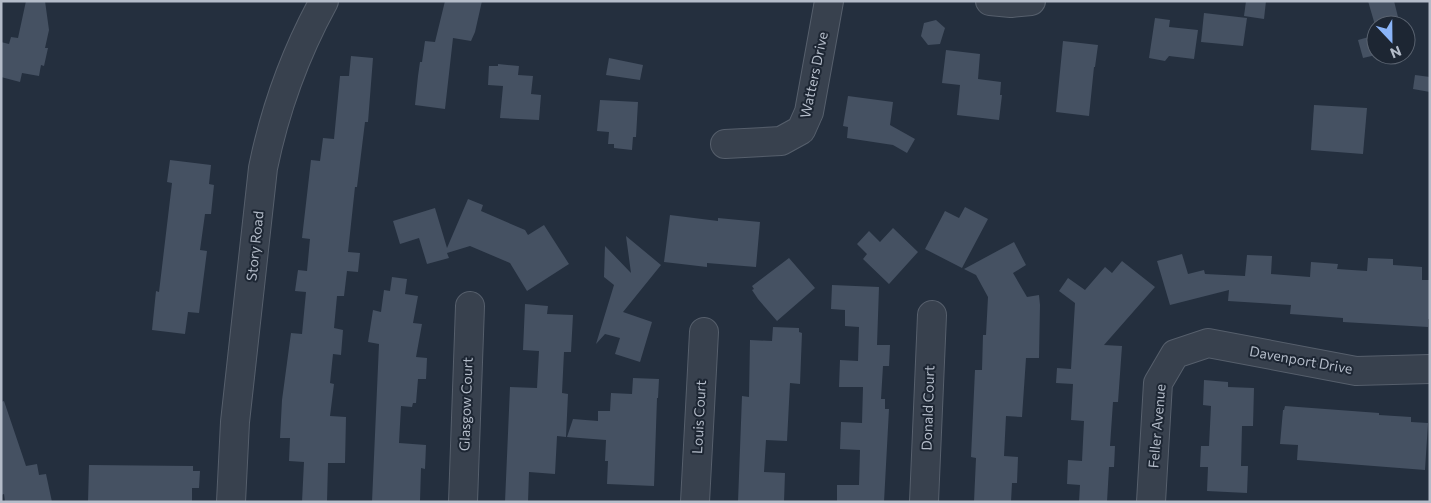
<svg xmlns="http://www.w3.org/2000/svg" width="1431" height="503" viewBox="0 0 1431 503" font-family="Commissioner,sans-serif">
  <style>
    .building { fill: #455162 }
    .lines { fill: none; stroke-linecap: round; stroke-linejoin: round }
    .minor-casing { stroke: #565f6c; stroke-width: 30 }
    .minor { stroke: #38414e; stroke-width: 28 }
    .labels { text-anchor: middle; stroke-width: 4; stroke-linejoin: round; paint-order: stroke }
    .street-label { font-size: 14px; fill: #b4bcc9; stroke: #1d2633 }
  </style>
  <rect width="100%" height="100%" fill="#242f3e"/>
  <g class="building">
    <path d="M 26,1 L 45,1 L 49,30 L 45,48 L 48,48 L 44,66 L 41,65 L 39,76 L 22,73 L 20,82 L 1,77 L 1,42 L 9,44 L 11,37 L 18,38 Z"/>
    <path d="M 445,1 L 482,1 L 475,32 L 471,41 L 453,38 L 445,109 L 415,105 L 418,76 L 420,62 L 422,62 L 425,41 L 435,42 Z"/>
    <path d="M 1246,1 L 1266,1 L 1264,19 L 1244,16 Z"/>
    <path d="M 1368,1 L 1394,1 L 1400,25 L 1375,25 Z"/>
    <path d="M 1204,13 L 1247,18 L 1243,46 L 1201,42 Z"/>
    <path d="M 1155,18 L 1170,20 L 1169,27 L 1198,30 L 1194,59 L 1169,56 L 1165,61 L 1149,58 Z"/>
    <path d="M 936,20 L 945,28 L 940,44 L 928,45 L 921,36 L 924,23 Z"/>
    <path d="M 1376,35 L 1376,55 L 1363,58 L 1358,40 Z"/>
    <path d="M 1063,41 L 1098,45 L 1095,67 L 1094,67 L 1089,116 L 1056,112 Z"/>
    <path d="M 946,50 L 980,54 L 978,79 L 1001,82 L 1000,95 L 1002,95 L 999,120 L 957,115 L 960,85 L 942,83 Z"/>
    <path d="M 351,56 L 373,58 L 368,122 L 365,122 L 357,187 L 355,187 L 348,252 L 360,253 L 358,272 L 347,271 L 344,296 L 337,296 L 334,328 L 343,330 L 341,355 L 333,354 L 330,383 L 334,384 L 330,416 L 346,417 L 345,463 L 328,463 L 327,502 L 302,502 L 304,462 L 289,461 L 290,438 L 280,438 L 282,400 L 291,333 L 302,334 L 306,292 L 295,291 L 298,270 L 307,271 L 310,239 L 302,238 L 311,160 L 320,161 L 323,138 L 334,139 L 340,76 L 349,76 Z"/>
    <path d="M 609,58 L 643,65 L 640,80 L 606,75 Z"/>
    <path d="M 498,64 L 519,66 L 518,75 L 533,76 L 531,94 L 541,95 L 539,120 L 500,118 L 503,86 L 488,85 L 489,66 L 498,66 Z"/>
    <path d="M 1415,75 L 1430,77 L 1430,92 L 1413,89 Z"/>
    <path d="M 848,96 L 893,102 L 890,125 L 915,139 L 907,153 L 893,145 L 847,138 L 848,127 L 843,126 Z"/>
    <path d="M 600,100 L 638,102 L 636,137 L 633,137 L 632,150 L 614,148 L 614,144 L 608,144 L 609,132 L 597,131 Z"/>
    <path d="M 1314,105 L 1367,108 L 1363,154 L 1311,150 Z"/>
    <path d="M 170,160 L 211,165 L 209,184 L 214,185 L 211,214 L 205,214 L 200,250 L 207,251 L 199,313 L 188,312 L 185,334 L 152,330 L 156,291 L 159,292 L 172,183 L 167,182 Z"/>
    <path d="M 468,199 L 483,205 L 481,211 L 525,230 L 528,235 L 544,225 L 569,264 L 527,291 L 510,263 L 470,246 L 447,253 L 449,258 L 427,264 L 419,238 L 400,244 L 393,221 L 435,208 L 447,248 Z"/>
    <path d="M 965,207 L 988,219 L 962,268 L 925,249 L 945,211 L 959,218 Z"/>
    <path d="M 670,215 L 718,221 L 718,218 L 760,222 L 756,267 L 707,263 L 707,267 L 664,262 Z"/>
    <path d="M 893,228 L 918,252 L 889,284 L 863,259 L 867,254 L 857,244 L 869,231 L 880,242 Z"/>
    <path d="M 626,236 L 661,265 L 623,312 L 652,322 L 640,362 L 615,354 L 620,338 L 605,334 L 596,344 L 614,285 L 604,277 L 605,246 L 631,273 Z"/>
    <path d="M 1014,242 L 1026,265 L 1013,273 L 1027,297 L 1039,295 L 1040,305 L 1039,358 L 1026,358 L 1022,417 L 1006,416 L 1004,456 L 1018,457 L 1017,483 L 1012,483 L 1011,502 L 974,502 L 976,458 L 971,457 L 975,370 L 982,370 L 983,335 L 986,335 L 988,297 L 976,275 L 964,269 Z"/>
    <path d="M 1182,254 L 1188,274 L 1204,270 L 1205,274 L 1245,276 L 1247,255 L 1272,256 L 1271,274 L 1310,277 L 1311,262 L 1338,264 L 1337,269 L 1367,271 L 1368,258 L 1393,259 L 1393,265 L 1422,267 L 1422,280 L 1430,280 L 1430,319 L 1428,319 L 1428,327 L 1343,322 L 1343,318 L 1290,314 L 1291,305 L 1228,301 L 1229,290 L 1170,305 L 1157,261 Z"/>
    <path d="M 789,258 L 815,288 L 777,321 L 758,299 L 752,290 L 754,289 L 752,286 Z"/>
    <path d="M 1122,261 L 1155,287 L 1104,345 L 1122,346 L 1118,402 L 1113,402 L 1110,446 L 1115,446 L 1114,467 L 1109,467 L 1107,502 L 1079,502 L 1080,485 L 1067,484 L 1068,460 L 1082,461 L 1084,421 L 1071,420 L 1073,384 L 1056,383 L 1057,368 L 1071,369 L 1075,303 L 1059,291 L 1068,278 L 1085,290 L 1105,267 L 1112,273 Z"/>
    <path d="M 392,277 L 407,279 L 405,294 L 418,296 L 413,323 L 422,324 L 416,357 L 427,358 L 426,379 L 418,379 L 416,403 L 413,403 L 412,407 L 401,406 L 399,443 L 426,445 L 425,469 L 421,468 L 420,501 L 372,502 L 379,344 L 368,342 L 373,310 L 381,312 L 384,290 L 390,291 Z"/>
    <path d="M 832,285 L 879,287 L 877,345 L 890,345 L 889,366 L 883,366 L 881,399 L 885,399 L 885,409 L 889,409 L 884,502 L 837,502 L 837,485 L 859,485 L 860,450 L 840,449 L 841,422 L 862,423 L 863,387 L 839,387 L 840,360 L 858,361 L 859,327 L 845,326 L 845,310 L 831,309 Z"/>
    <path d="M 525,304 L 548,306 L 547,314 L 573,315 L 571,352 L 564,352 L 562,393 L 568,394 L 566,437 L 557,436 L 555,474 L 529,472 L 528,502 L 505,502 L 510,387 L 537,388 L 539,351 L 523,350 Z"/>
    <path d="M 773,327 L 799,328 L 799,332 L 802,333 L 800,384 L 790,383 L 787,441 L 766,440 L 764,472 L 785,473 L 784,502 L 738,502 L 742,396 L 749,397 L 750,340 L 772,341 Z"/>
    <path d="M 633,378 L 659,379 L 658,398 L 657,398 L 654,486 L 607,484 L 608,461 L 605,461 L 606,440 L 567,437 L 573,419 L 598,421 L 598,411 L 610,411 L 611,393 L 632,394 Z"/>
    <path d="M 1204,380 L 1228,382 L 1228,387 L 1254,388 L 1253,426 L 1242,426 L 1241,466 L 1248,466 L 1247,493 L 1207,491 L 1208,467 L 1200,467 L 1201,446 L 1209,446 L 1211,406 L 1203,405 Z"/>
    <path d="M 4,401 L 26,466 L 37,464 L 39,475 L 46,474 L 52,502 L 5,502 L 4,494 L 1,495 L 1,402 Z"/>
    <path d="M 1285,406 L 1379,413 L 1379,415 L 1411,417 L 1411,422 L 1428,423 L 1425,470 L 1297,460 L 1298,445 L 1280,444 L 1283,410 L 1284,410 Z"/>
    <path d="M 89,465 L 193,466 L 193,471 L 200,471 L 199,488 L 192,488 L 192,502 L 88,502 Z"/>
  </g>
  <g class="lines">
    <g class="minor-casing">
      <g id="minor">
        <path d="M 990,1 L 1011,3 L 1031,1"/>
        <path d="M 725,144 L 781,141 L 801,130 L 809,112 L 829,1"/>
        <path d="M 231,502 L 235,422 L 263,168 C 275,109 295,54 324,1"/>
        <path d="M 463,502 L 470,306"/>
        <path d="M 695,502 L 704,332"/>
        <path d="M 924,502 L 932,315"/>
        <path d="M 1151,502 L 1158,383 L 1175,354 L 1208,343 L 1356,371 L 1430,369"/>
      </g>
    </g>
    <use href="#minor" class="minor"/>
  </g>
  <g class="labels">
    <g class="street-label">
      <text transform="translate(814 75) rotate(-78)" y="5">Watters Drive</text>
      <text transform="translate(255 246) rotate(-84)" y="5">Story Road</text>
      <text transform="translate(1301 360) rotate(10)" y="5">Davenport Drive</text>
      <text transform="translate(466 404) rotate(-88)" y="5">Glasgow Court</text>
      <text transform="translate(928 408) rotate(-88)" y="5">Donald Court</text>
      <text transform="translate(699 417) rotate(-87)" y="5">Louis Court</text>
      <text transform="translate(1157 426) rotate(-85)" y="5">Feller Avenue</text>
    </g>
  </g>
  <rect width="1431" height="503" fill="none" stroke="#b4bcc9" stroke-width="5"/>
  <g transform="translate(1391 40) rotate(158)"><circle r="24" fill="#1d2633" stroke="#59626f"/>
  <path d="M0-4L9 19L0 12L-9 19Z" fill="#8ab4f8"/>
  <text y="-8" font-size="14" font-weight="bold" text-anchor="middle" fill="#b4bcc9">N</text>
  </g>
</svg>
